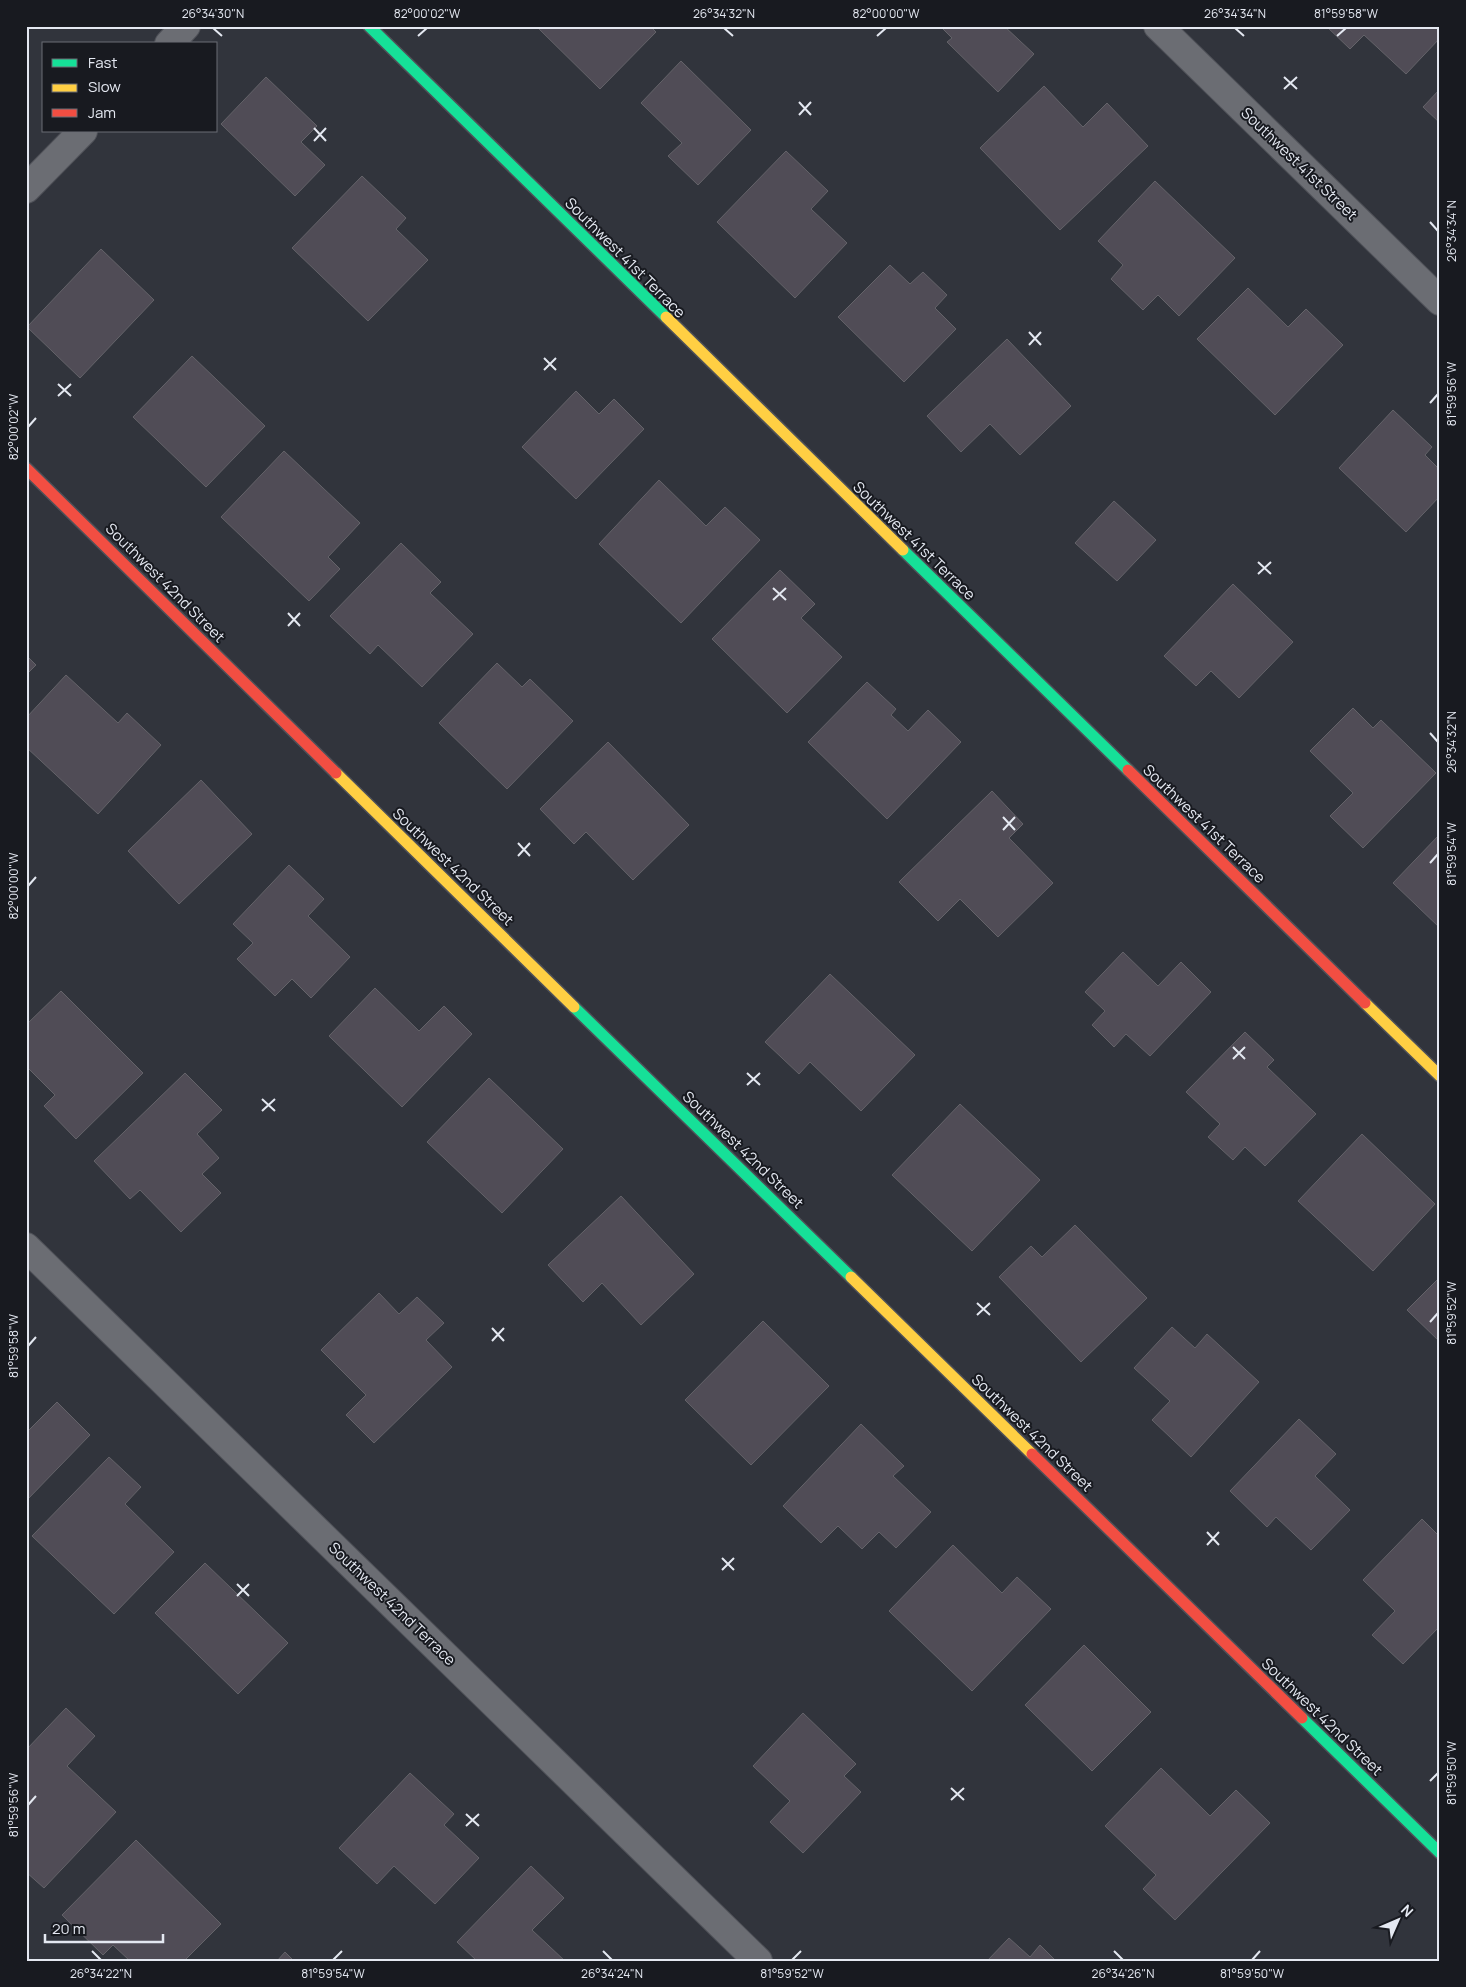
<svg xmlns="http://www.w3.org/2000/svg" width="1466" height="1987" viewBox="0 0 1466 1987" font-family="Manrope,sans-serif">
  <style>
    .building { fill: #504c56; stroke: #646369 }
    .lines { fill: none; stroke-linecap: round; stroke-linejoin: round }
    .street-casing { stroke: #4f5158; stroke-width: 30 }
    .fast-casing { stroke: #4f5158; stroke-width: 14 }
    .slow-casing { stroke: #4f5158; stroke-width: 14 }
    .jam-casing { stroke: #4f5158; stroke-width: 14 }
    .street { stroke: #6b6d73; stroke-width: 28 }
    .fast { stroke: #16e098; stroke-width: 11 }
    .slow { stroke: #ffcf43; stroke-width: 11 }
    .jam { stroke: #f24e42; stroke-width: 11 }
    .ticks { fill: none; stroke: #e4e8f1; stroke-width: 2 }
    .labels { text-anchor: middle; stroke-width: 4; stroke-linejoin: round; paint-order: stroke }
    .street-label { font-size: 15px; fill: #e4e8f1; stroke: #181a20 }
    .neatline { fill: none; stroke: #e4e8f1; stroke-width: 2 }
    .ticks-label { font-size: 12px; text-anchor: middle; fill: #e4e8f1 }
  </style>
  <rect width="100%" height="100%" fill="#31343c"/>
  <g class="building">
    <path d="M 536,26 L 650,26 L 656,32 L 600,89 Z"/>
    <path d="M 940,26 L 1004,26 L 1034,54 L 998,92 L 947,42 L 952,38 Z"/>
    <path d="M 1326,26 L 1438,26 L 1440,38 L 1406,74 L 1364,35 L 1350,49 Z"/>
    <path d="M 681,61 L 751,130 L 698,185 L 668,156 L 682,143 L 641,103 Z"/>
    <path d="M 266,77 L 317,126 L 301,142 L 325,165 L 295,196 L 221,124 Z"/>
    <path d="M 1044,86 L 1083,127 L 1107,103 L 1148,146 L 1060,230 L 980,148 Z"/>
    <path d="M 1440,89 L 1440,123 L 1423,107 Z"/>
    <path d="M 786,151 L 828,191 L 811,209 L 847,243 L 795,298 L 717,222 Z"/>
    <path d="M 362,176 L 406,218 L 396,229 L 428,260 L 368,321 L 292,248 Z"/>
    <path d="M 1155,181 L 1235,258 L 1179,316 L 1158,295 L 1143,310 L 1111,279 L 1123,265 L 1098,241 Z"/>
    <path d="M 101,249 L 154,300 L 80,378 L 27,327 Z"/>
    <path d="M 890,265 L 910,284 L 923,272 L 947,295 L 935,308 L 956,329 L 904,382 L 838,317 Z"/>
    <path d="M 1248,288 L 1288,327 L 1306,309 L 1343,345 L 1275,415 L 1197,339 Z"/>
    <path d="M 1007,339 L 1071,406 L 1020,455 L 990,424 L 961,452 L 927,416 Z"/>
    <path d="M 192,356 L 265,426 L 206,487 L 133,417 Z"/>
    <path d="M 576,391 L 599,414 L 614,399 L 644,429 L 576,499 L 522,447 Z"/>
    <path d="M 1393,410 L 1432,447 L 1425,455 L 1440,470 L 1440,496 L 1406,532 L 1339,468 Z"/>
    <path d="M 284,451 L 360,523 L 328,557 L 340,569 L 309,601 L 221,517 Z"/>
    <path d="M 659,480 L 706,526 L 725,507 L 760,540 L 681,623 L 599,544 Z"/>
    <path d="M 1114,501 L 1156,540 L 1117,581 L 1075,543 Z"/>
    <path d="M 401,543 L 441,582 L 430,593 L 473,634 L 422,687 L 378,645 L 370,654 L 330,616 Z"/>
    <path d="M 780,570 L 815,604 L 801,618 L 842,657 L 787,713 L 712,639 Z"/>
    <path d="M 1233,584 L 1293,642 L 1239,698 L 1211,671 L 1196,686 L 1164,656 Z"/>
    <path d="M 26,655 L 36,665 L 26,675 Z"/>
    <path d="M 497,663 L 522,687 L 530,679 L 573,721 L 507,789 L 439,723 Z"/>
    <path d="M 66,675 L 118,723 L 127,713 L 161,745 L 98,814 L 26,747 L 26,718 Z"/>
    <path d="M 867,682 L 896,709 L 891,715 L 908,731 L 928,710 L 961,742 L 887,819 L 808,742 Z"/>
    <path d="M 1353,708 L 1373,728 L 1381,720 L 1436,773 L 1363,848 L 1330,816 L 1353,793 L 1310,751 Z"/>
    <path d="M 608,742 L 689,825 L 633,880 L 586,832 L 574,844 L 540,809 Z"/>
    <path d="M 201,780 L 252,834 L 179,904 L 128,851 Z"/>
    <path d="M 992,791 L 1023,824 L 1009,838 L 1053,883 L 998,937 L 960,899 L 938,921 L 899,882 Z"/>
    <path d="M 1440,834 L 1440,928 L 1393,883 Z"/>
    <path d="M 289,865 L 324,899 L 308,916 L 350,957 L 311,998 L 292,979 L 275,996 L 237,959 L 253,943 L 233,924 Z"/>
    <path d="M 1123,952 L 1158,986 L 1181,962 L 1211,992 L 1150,1056 L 1126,1034 L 1114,1047 L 1092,1025 L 1105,1011 L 1085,992 Z"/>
    <path d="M 830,974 L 915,1055 L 861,1111 L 810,1062 L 799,1074 L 765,1042 Z"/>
    <path d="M 375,988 L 419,1031 L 444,1006 L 472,1034 L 402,1107 L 329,1036 Z"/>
    <path d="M 61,991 L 143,1073 L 76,1139 L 44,1106 L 55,1095 L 26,1066 L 26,1025 Z"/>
    <path d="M 1245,1032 L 1274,1060 L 1267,1067 L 1316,1114 L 1265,1166 L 1245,1147 L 1233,1160 L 1208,1137 L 1220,1124 L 1186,1092 Z"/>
    <path d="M 185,1073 L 222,1110 L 197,1134 L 219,1158 L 202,1174 L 221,1193 L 181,1232 L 140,1190 L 130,1199 L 94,1161 Z"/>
    <path d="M 489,1078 L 563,1149 L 502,1213 L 427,1142 Z"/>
    <path d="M 960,1104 L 1040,1180 L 972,1251 L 892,1175 Z"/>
    <path d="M 1362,1134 L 1435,1204 L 1373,1271 L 1298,1201 Z"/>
    <path d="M 621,1196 L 694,1274 L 641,1325 L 602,1283 L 583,1302 L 548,1265 Z"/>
    <path d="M 1075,1225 L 1147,1298 L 1081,1362 L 999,1277 L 1031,1246 L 1042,1257 Z"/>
    <path d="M 1440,1277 L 1440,1342 L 1407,1310 Z"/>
    <path d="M 379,1293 L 399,1314 L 417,1297 L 444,1323 L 426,1340 L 452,1367 L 374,1443 L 346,1415 L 366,1395 L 321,1350 Z"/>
    <path d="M 763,1321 L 829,1386 L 751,1465 L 685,1400 Z"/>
    <path d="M 1172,1327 L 1195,1348 L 1207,1334 L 1259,1382 L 1191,1457 L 1152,1420 L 1170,1401 L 1134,1368 Z"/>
    <path d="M 57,1402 L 90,1435 L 26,1501 L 26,1427 L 29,1430 Z"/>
    <path d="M 1299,1419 L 1336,1454 L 1315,1476 L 1350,1510 L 1311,1550 L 1276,1517 L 1267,1527 L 1230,1491 Z"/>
    <path d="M 861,1424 L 904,1466 L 893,1476 L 931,1512 L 896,1548 L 879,1532 L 862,1549 L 838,1526 L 821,1543 L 783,1506 Z"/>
    <path d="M 109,1457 L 141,1487 L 125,1504 L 174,1552 L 114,1614 L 32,1536 Z"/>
    <path d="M 1422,1519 L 1440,1537 L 1440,1626 L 1403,1664 L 1372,1635 L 1395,1611 L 1363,1580 Z"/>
    <path d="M 953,1545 L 1002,1593 L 1017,1577 L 1051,1609 L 972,1691 L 889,1611 Z"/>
    <path d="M 205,1563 L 288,1643 L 238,1694 L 155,1613 Z"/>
    <path d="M 1084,1645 L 1151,1712 L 1092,1771 L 1025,1705 Z"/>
    <path d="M 66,1708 L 95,1736 L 67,1766 L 116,1812 L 44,1888 L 26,1872 L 26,1750 Z"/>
    <path d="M 803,1713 L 856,1764 L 844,1776 L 861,1792 L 803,1853 L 770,1822 L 790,1801 L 753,1766 Z"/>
    <path d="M 1161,1768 L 1210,1816 L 1236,1790 L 1270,1823 L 1175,1920 L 1143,1889 L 1156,1875 L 1105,1826 Z"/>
    <path d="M 410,1773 L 454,1814 L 444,1825 L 479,1858 L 435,1904 L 394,1866 L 377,1884 L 339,1848 Z"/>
    <path d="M 136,1840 L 221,1924 L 184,1961 L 130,1961 L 113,1945 L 103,1955 L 62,1915 Z"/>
    <path d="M 531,1866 L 564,1898 L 532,1930 L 565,1961 L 477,1961 L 457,1942 Z"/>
    <path d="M 1009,1938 L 1030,1957 L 1040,1945 L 1056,1961 L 987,1961 Z"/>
    <path d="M 285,1952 L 294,1961 L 277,1961 Z"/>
  </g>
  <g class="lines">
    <g class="street-casing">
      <g id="street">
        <path d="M 1158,26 L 1440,301"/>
        <path d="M 169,44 L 186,26"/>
        <path d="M 26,189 L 83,131"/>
        <path d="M 26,1247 L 758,1961"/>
      </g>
    </g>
    <g class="fast-casing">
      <g id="fast">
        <path d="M 369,26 L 666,317"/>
        <path d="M 903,550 L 1128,770"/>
        <path d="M 574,1007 L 851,1277"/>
        <path d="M 1302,1718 L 1440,1853"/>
      </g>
    </g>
    <g class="slow-casing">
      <g id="slow">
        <path d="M 666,317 L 903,550"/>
        <path d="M 336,773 L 574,1007"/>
        <path d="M 1365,1003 L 1440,1076"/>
        <path d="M 851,1277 L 1032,1454"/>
      </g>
    </g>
    <g class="jam-casing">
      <g id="jam">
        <path d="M 26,468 L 336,773"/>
        <path d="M 1128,770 L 1365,1003"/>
        <path d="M 1032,1454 L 1302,1718"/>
      </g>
    </g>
    <use href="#street" class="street"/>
    <use href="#fast" class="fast"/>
    <use href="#slow" class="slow"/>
    <use href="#jam" class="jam"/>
  </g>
  <path class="ticks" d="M 213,28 L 222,36M 724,28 L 733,36M 1235,28 L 1244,36M 418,36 L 427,28M 877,36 L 886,28M 1337,36 L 1346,28M 1284,77 L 1297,89M 1284,89 L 1297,77M 799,102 L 811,115M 799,115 L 811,102M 314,128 L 326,141M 314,141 L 326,128M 1430,222 L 1438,231M 1029,332 L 1041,345M 1029,345 L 1041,332M 544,358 L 556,370M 544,370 L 556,358M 58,384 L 71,396M 58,396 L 71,384M 1430,403 L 1438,394M 28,427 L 36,418M 1258,562 L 1271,574M 1258,574 L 1271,562M 773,588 L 786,600M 773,600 L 786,588M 288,613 L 300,626M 288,626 L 300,613M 1430,733 L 1438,742M 1003,817 L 1015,830M 1003,830 L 1015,817M 518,843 L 530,856M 518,856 L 530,843M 1430,863 L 1438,854M 28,886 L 36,877M 1233,1047 L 1245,1059M 1233,1059 L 1245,1047M 747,1073 L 760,1085M 747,1085 L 760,1073M 262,1099 L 275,1111M 262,1111 L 275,1099M 977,1303 L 990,1315M 977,1315 L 990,1303M 1430,1322 L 1438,1313M 492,1328 L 504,1341M 492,1341 L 504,1328M 28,1346 L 36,1337M 1207,1532 L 1219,1545M 1207,1545 L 1219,1532M 722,1558 L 734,1570M 722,1570 L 734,1558M 237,1584 L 249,1596M 237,1596 L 249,1584M 1430,1781 L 1438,1773M 951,1788 L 964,1800M 951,1800 L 964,1788M 28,1805 L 36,1796M 466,1814 L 479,1826M 466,1826 L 479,1814M 92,1951 L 101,1960M 603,1951 L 612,1960M 1114,1951 L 1123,1960M 333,1960 L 342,1951M 792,1960 L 801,1951M 1252,1960 L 1260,1951"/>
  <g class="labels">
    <g class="street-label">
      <text transform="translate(1299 164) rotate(44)" y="5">Southwest 41st Street</text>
      <text transform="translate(625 258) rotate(45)" y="5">Southwest 41st Terrace</text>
      <text transform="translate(914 541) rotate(44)" y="5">Southwest 41st Terrace</text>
      <text transform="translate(165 583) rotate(45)" y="5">Southwest 42nd Street</text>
      <text transform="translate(1204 824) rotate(44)" y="5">Southwest 41st Terrace</text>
      <text transform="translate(453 867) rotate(44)" y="5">Southwest 42nd Street</text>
      <text transform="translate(743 1150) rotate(44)" y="5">Southwest 42nd Street</text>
      <text transform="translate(1032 1433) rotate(44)" y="5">Southwest 42nd Street</text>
      <text transform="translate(392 1604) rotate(44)" y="5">Southwest 42nd Terrace</text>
      <text transform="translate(1322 1717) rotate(44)" y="5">Southwest 42nd Street</text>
    </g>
  </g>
  <rect width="1466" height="1987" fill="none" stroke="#181a20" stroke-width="55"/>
  <rect x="42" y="42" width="175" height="90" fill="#181a20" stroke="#6a6c74"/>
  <rect x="52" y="59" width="25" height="8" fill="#16e098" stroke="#6a6c74"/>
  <text x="88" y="68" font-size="15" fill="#e4e8f1">Fast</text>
  <rect x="52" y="84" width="25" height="8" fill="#ffcf43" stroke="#6a6c74"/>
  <text x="88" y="92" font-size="15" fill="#e4e8f1">Slow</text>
  <rect x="52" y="109" width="25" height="8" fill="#f24e42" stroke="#6a6c74"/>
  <text x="88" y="118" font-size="15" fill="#e4e8f1">Jam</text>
  <g transform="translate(1398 1920) rotate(45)" stroke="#181a20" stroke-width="4" paint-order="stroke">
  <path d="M0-4L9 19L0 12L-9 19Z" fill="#e4e8f1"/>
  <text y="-8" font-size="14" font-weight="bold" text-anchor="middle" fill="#e4e8f1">N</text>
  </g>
  <path d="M45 1934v8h118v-8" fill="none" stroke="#e4e8f1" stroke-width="2.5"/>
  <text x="52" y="1934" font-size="15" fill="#e4e8f1" stroke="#181a20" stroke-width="4" paint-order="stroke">20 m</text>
  <rect x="28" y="28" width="1410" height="1932" class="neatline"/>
  <g class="ticks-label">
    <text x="213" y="18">26°34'30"N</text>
    <text x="427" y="18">82°00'02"W</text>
    <text x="724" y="18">26°34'32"N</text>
    <text x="886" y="18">82°00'00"W</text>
    <text x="1235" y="18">26°34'34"N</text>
    <text x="1346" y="18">81°59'58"W</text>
    <text transform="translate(1452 231) rotate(-90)" y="4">26°34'34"N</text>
    <text transform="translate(1452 394) rotate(-90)" y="4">81°59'56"W</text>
    <text transform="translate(14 427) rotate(-90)" y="4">82°00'02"W</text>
    <text transform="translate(1452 742) rotate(-90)" y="4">26°34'32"N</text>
    <text transform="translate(1452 854) rotate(-90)" y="4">81°59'54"W</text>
    <text transform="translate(14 886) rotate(-90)" y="4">82°00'00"W</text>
    <text transform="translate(1452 1313) rotate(-90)" y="4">81°59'52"W</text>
    <text transform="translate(14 1346) rotate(-90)" y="4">81°59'58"W</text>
    <text transform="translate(1452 1773) rotate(-90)" y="4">81°59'50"W</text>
    <text transform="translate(14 1805) rotate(-90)" y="4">81°59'56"W</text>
    <text x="101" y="1978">26°34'22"N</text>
    <text x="333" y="1978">81°59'54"W</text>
    <text x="612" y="1978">26°34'24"N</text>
    <text x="792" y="1978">81°59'52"W</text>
    <text x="1123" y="1978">26°34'26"N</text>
    <text x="1252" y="1978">81°59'50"W</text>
  </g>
</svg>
